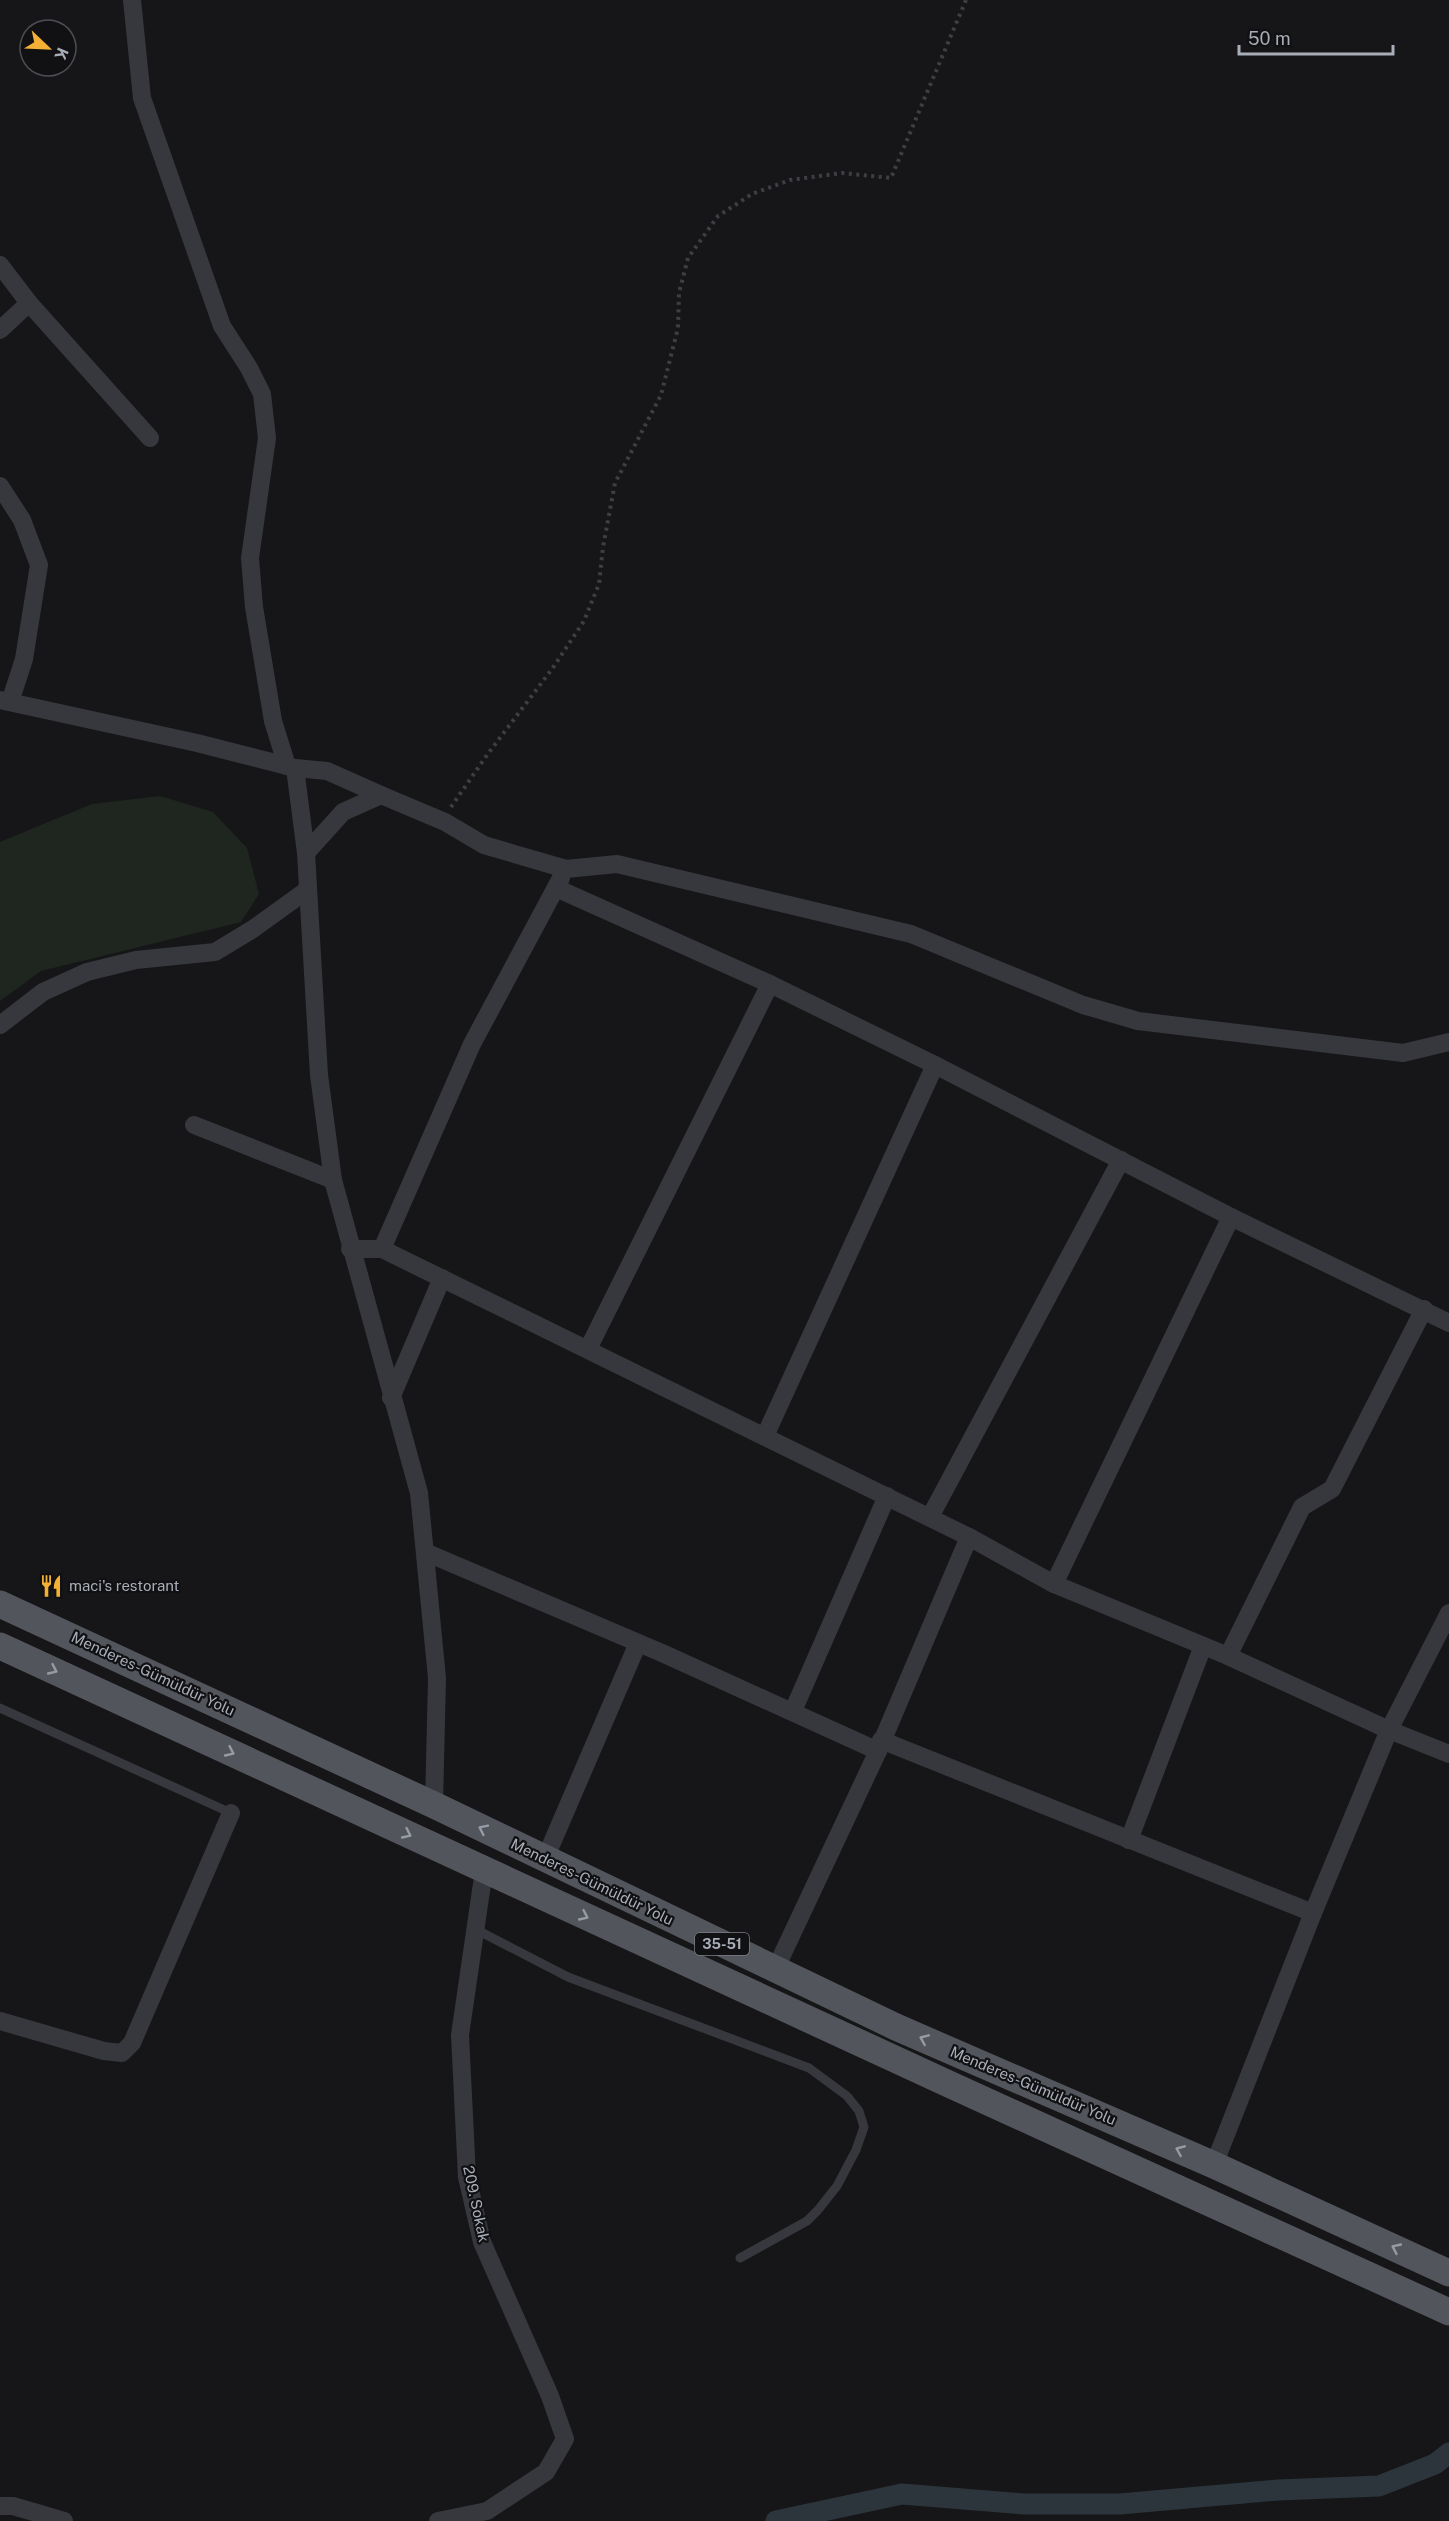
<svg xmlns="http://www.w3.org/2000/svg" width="1449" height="2521" viewBox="0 0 1449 2521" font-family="'Public Sans',sans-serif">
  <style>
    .green { fill: #1e261f }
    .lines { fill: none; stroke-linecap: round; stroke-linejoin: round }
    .canal { stroke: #2c353c; stroke-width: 21 }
    .path { stroke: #3d3f44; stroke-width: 4; stroke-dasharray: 3 4.5; stroke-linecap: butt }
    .lane { stroke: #37383d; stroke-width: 9 }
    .street { stroke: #37383d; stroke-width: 18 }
    .primary { stroke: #53555c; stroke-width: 27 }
    .oneway { stroke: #979ba6 }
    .labels { text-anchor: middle; stroke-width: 4.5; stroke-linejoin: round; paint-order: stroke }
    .shield { fill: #111113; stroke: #7b7e86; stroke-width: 1.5 }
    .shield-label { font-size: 14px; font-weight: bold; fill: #a8adb8 }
    .poi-label { font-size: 15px; fill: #a8adb8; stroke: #111113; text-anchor: start }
    .street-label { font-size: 15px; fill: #a8adb8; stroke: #111113 }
  </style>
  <rect width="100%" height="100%" fill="#161618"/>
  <path class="green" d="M 160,796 L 213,812 L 247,848 L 259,894 L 241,922 L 41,971 L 0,1001 L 0,842 L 92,804 Z"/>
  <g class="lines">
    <path class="canal" d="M 776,2521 L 902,2494 L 1024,2504 L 1120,2504 L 1278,2490 L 1379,2486 L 1435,2464 L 1449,2453"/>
    <path class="path" d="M 451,807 L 487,755 L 552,669 L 584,621 L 599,584 L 603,547 L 615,483 L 661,395 L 678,328 L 679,293 L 688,258 L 718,216 L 752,194 L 790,180 L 842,173 L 891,178 L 966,0"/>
    <g class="lane">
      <path d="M 0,1708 L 231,1813"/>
      <path d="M 475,1929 L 568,1977 L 809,2068 L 847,2096 L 859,2111 L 864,2127 L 856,2150 L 837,2186 L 818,2210 L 807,2221 L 740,2258"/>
    </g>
    <g class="street">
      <path d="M 132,0 L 142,98 L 222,326 L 249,368 L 262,394 L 267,438 L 250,558 L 254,607 L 273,721 L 287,766"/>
      <path d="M 0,265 L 29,303 L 150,438"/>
      <path d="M 0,330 L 29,303"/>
      <path d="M 0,486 L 22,520 L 39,565 L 24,659 L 10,702"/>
      <path d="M 0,700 L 197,743 L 295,768 L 306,853 L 319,1075 L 333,1180 L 419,1493 L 437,1678 L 434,1805"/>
      <path d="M 295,768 L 327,771 L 381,795"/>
      <path d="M 306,853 L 343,812 L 381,795 L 445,822 L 484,845 L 566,869 L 617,864 L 911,934 L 1083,1005 L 1138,1021 L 1403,1053 L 1449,1042"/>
      <path d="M 556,888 L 770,984 L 935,1065 L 1231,1217 L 1449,1323"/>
      <path d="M 0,1025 L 43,992 L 87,972 L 136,960 L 215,952 L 253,929 L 307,890"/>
      <path d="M 194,1125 L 333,1180"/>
      <path d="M 350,1249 L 382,1249 L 969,1537"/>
      <path d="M 382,1249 L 472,1044 L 561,878"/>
      <path d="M 588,1349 L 770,984"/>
      <path d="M 391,1398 L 442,1278"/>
      <path d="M 765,1436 L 935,1065"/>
      <path d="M 930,1517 L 1121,1160"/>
      <path d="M 425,1552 L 662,1653 L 878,1751"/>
      <path d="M 1054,1584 L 1231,1217"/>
      <path d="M 1228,1656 L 1302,1507 L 1332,1489 L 1424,1309"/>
      <path d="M 793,1711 L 887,1496"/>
      <path d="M 881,1740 L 1313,1913"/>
      <path d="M 1129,1840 L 1203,1646"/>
      <path d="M 545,1859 L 638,1643"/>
      <path d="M 775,1970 L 878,1751 L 969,1537 L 1054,1584 L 1228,1656 L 1389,1730 L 1449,1754"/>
      <path d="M 0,2021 L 104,2051 L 122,2053 L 132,2043 L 231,1813"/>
      <path d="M 1214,2165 L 1313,1913 L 1389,1730 L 1449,1613"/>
      <path d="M 0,2506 L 13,2506 L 64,2521"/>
      <path d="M 438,2521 L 487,2511 L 546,2472 L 565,2439 L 550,2396 L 482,2242 L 467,2177 L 460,2035 L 484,1870"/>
    </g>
    <g class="primary">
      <path d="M 0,1604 L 434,1805 L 896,2027 L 1214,2165 L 1449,2273"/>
      <path d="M 0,1646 L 951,2085 L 1449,2312"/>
    </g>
  </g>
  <defs><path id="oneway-chevron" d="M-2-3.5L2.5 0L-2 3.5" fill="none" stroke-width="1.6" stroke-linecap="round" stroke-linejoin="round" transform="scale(1.5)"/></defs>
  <g class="oneway">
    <use href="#oneway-chevron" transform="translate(53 1670) rotate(25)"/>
    <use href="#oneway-chevron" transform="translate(230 1752) rotate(25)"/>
    <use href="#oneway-chevron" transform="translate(483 1829) rotate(-154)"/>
    <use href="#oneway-chevron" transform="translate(407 1834) rotate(25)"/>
    <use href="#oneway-chevron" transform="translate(584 1916) rotate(25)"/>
    <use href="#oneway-chevron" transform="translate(924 2039) rotate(-157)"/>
    <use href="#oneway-chevron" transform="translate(1180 2150) rotate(-157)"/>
    <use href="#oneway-chevron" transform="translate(1396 2248) rotate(-155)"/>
  </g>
  <defs>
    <g id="restaurant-bare" transform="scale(1.8)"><path d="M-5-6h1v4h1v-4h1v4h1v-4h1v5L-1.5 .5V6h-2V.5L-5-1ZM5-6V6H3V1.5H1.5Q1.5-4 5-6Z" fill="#f2b134" stroke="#111113" stroke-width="2.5" paint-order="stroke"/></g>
  </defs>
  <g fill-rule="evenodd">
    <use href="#restaurant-bare" x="51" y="1586"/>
  </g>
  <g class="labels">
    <rect class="shield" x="695" y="1933" width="54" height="22" rx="4.5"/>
    <g class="shield-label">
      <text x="722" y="1949">35-51</text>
    </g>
    <g class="poi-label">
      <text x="69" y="1591">maci's restorant</text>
    </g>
    <g class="street-label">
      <text transform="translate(153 1674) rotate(25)" y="5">Menderes-Gümüldür Yolu</text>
      <text transform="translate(592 1882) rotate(26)" y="5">Menderes-Gümüldür Yolu</text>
      <text transform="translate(1033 2086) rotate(23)" y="5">Menderes-Gümüldür Yolu</text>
      <text transform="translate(476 2204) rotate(78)" y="5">209. Sokak</text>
    </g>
  </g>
  <g transform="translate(48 48) rotate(113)"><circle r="28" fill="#111113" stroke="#4d4f55" stroke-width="1.5"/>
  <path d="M0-4.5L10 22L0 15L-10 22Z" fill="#f2b134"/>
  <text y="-9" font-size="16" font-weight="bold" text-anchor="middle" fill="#a8adb8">K</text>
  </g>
  <path d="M1239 45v9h154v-9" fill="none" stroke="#a8adb8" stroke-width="3"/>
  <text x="1248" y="45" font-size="18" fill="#a8adb8" stroke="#111113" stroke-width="4.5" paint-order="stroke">50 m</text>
</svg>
